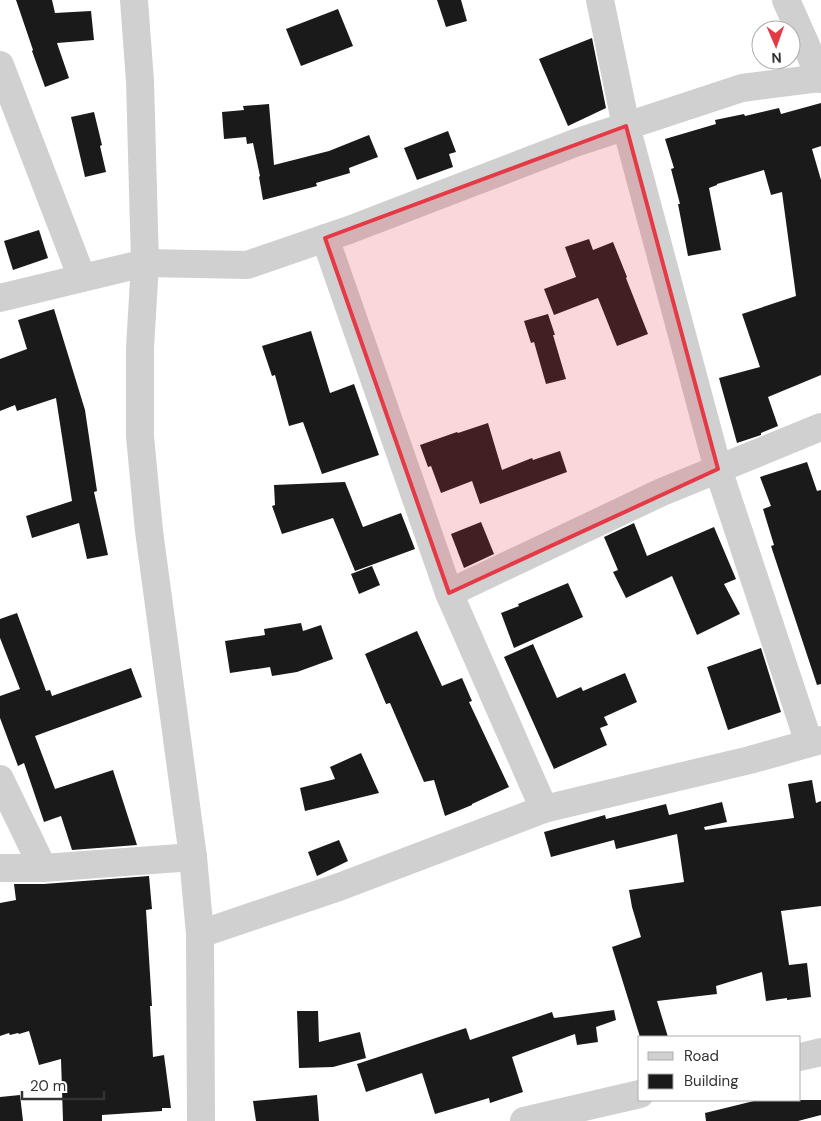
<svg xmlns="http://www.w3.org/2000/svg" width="821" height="1121" viewBox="0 0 821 1121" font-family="'DM Sans',sans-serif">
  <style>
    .building { fill: #1a1a1a }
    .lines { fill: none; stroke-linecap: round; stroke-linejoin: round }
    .minor { stroke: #d0d0d0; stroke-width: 28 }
    .marked { fill: #e63946; fill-opacity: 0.2; stroke: #e63946; stroke-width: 4; stroke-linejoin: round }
  </style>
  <rect width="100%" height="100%" fill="#fff"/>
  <g class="building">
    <path d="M 16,0 L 52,0 L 55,13 L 91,11 L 94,40 L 57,43 L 69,78 L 45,87 L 32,51 L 33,50 Z"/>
    <path d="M 437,0 L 461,0 L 467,21 L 446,27 Z"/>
    <path d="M 338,9 L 353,46 L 301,66 L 286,29 Z"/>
    <path d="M 592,38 L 606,108 L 568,126 L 539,59 Z"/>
    <path d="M 821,103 L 821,146 L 812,149 L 821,180 L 821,375 L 768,397 L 778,426 L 761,433 L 761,435 L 737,443 L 719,378 L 760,367 L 742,314 L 796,296 L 782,192 L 771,195 L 764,170 L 717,184 L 717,185 L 709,188 L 721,250 L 688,256 L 678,204 L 680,204 L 671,169 L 674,168 L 665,139 L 716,124 L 715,120 L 744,114 L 745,116 L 779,108 L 781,114 Z"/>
    <path d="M 269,104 L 274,165 L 329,151 L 369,135 L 378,157 L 349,168 L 350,173 L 316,183 L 317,186 L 263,200 L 259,177 L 260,176 L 253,143 L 247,144 L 246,137 L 224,139 L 222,112 L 244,110 L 243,106 Z"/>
    <path d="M 94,112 L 102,145 L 100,146 L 106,172 L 85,177 L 71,117 Z"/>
    <path d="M 448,131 L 456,152 L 449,154 L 453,167 L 417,180 L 404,148 Z"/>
    <path d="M 39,230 L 48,258 L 13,270 L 4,241 Z"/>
    <path d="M 589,239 L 593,250 L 613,242 L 627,277 L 626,278 L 648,334 L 617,346 L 598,298 L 554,315 L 544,289 L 576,277 L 565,247 Z"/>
    <path d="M 54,309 L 85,410 L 97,491 L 94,492 L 108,555 L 87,559 L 79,523 L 32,538 L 26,516 L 72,501 L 56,398 L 17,411 L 15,405 L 0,411 L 0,359 L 27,349 L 18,320 Z"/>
    <path d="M 548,314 L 555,335 L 553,335 L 566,379 L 546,384 L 534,342 L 531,343 L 524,321 Z"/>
    <path d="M 311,331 L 330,393 L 354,384 L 379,455 L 322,474 L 303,422 L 289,426 L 275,375 L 272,376 L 262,346 Z"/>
    <path d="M 488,423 L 502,470 L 532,458 L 533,460 L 560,451 L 567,472 L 480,504 L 472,481 L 441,493 L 431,466 L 428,467 L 420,445 L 457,432 L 458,433 Z"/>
    <path d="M 807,462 L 817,491 L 821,490 L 821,684 L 817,685 L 771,546 L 774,545 L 763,509 L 771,506 L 760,477 Z"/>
    <path d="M 345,482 L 363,527 L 401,513 L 415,549 L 355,571 L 333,518 L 282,534 L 272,506 L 275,505 L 274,485 Z"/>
    <path d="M 481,522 L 494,554 L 464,568 L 451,534 Z"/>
    <path d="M 634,523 L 647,556 L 714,527 L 736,579 L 724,584 L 740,614 L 697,635 L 672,576 L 626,598 L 613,572 L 618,570 L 604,537 Z"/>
    <path d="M 372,566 L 380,585 L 359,594 L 351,574 Z"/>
    <path d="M 568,583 L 583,617 L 514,648 L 501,613 L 519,606 L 518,604 Z"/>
    <path d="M 17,613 L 46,691 L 50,690 L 52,696 L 131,668 L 142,697 L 35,736 L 55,789 L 113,770 L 137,845 L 72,850 L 61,816 L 44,822 L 24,763 L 18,766 L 0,718 L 0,696 L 20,689 L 0,638 L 0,619 Z"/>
    <path d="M 301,623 L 303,631 L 321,625 L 333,659 L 297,672 L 272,676 L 270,667 L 230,673 L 225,641 L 265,635 L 264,629 Z"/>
    <path d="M 417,631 L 442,686 L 462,678 L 472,701 L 469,702 L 509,787 L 472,804 L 472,805 L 445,816 L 434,780 L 424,782 L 390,703 L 386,704 L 365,654 Z"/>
    <path d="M 533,644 L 557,698 L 581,687 L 583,691 L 625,673 L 637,702 L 604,717 L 608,725 L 600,728 L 607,745 L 554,769 L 504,657 Z"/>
    <path d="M 761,648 L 781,712 L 728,730 L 707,667 Z"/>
    <path d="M 361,753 L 379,793 L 305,811 L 300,788 L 335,779 L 330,767 Z"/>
    <path d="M 812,780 L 816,803 L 821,801 L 821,906 L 781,911 L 789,965 L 807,963 L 811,997 L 787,1000 L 787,998 L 766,1001 L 762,972 L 716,986 L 717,994 L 657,1001 L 668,1037 L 640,1037 L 612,947 L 641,937 L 632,907 L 629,890 L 684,882 L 677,834 L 616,849 L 614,840 L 551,857 L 544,832 L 605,815 L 606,819 L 666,804 L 669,815 L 722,802 L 727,822 L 704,827 L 705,830 L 794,818 L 788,784 Z"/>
    <path d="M 339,840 L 348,861 L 317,876 L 308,852 Z"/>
    <path d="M 149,876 L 152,909 L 146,910 L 152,1006 L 150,1006 L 153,1057 L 164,1055 L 171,1108 L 162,1108 L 162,1111 L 102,1115 L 102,1121 L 63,1121 L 61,1059 L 39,1065 L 29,1031 L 19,1034 L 18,1033 L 10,1035 L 9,1033 L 0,1036 L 0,903 L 16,900 L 14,884 L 44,884 Z"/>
    <path d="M 614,1010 L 616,1020 L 596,1027 L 598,1042 L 577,1045 L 575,1034 L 512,1057 L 523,1092 L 490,1103 L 489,1098 L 435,1114 L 422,1073 L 366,1092 L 357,1064 L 466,1028 L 470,1040 L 552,1012 L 554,1018 Z"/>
    <path d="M 297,1011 L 318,1011 L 319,1042 L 360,1032 L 366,1058 L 333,1067 L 299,1068 Z"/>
    <path d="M 20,1095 L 23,1121 L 0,1121 L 0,1097 Z"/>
    <path d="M 317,1095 L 319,1121 L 256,1121 L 253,1101 Z"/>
    <path d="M 758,1100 L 821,1100 L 821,1115 L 798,1121 L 706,1121 L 705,1113 Z"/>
  </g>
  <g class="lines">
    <g class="minor">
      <path d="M 134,0 L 140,81 L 145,263 L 140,348 L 140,436 L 149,531 L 193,857 L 200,934 L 201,1121"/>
      <path d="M 600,0 L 626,126 L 718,469 L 809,743"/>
      <path d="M 786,0 L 821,79"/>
      <path d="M 0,65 L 82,278"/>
      <path d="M 325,238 L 449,593 L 544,809"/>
      <path d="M 0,298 L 145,263 L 247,265 L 349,230 L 575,143 L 742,88 L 821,78"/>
      <path d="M 449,593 L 662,492 L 821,427"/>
      <path d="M 0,779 L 43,868"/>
      <path d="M 0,868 L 43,868 L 193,857"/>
      <path d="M 200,934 L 339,887 L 544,809 L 750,760 L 821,740"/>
      <path d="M 800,1057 L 821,1052"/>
      <path d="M 524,1121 L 640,1094"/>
    </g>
  </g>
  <path class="marked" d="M 626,126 L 718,469 L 449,593 L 325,238 Z"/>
  <rect x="638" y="1036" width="162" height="65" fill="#ffffff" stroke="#adadad"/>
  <rect x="648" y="1052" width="25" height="8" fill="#d0d0d0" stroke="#adadad"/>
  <text x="684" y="1061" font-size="15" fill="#333333">Road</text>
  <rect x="648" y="1074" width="25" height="15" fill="#1a1a1a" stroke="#adadad"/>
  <text x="684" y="1086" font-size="15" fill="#333333">Building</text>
  <g transform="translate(776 45) rotate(178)"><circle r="24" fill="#ffffff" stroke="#adadad"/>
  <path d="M0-4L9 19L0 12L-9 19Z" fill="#e63946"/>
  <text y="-8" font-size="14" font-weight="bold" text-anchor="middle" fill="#333333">N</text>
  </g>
  <path d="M22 1091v8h82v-8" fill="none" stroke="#333333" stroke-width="2.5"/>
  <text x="30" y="1091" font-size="15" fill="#333333" stroke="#ffffff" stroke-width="4" paint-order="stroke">20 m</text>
</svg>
